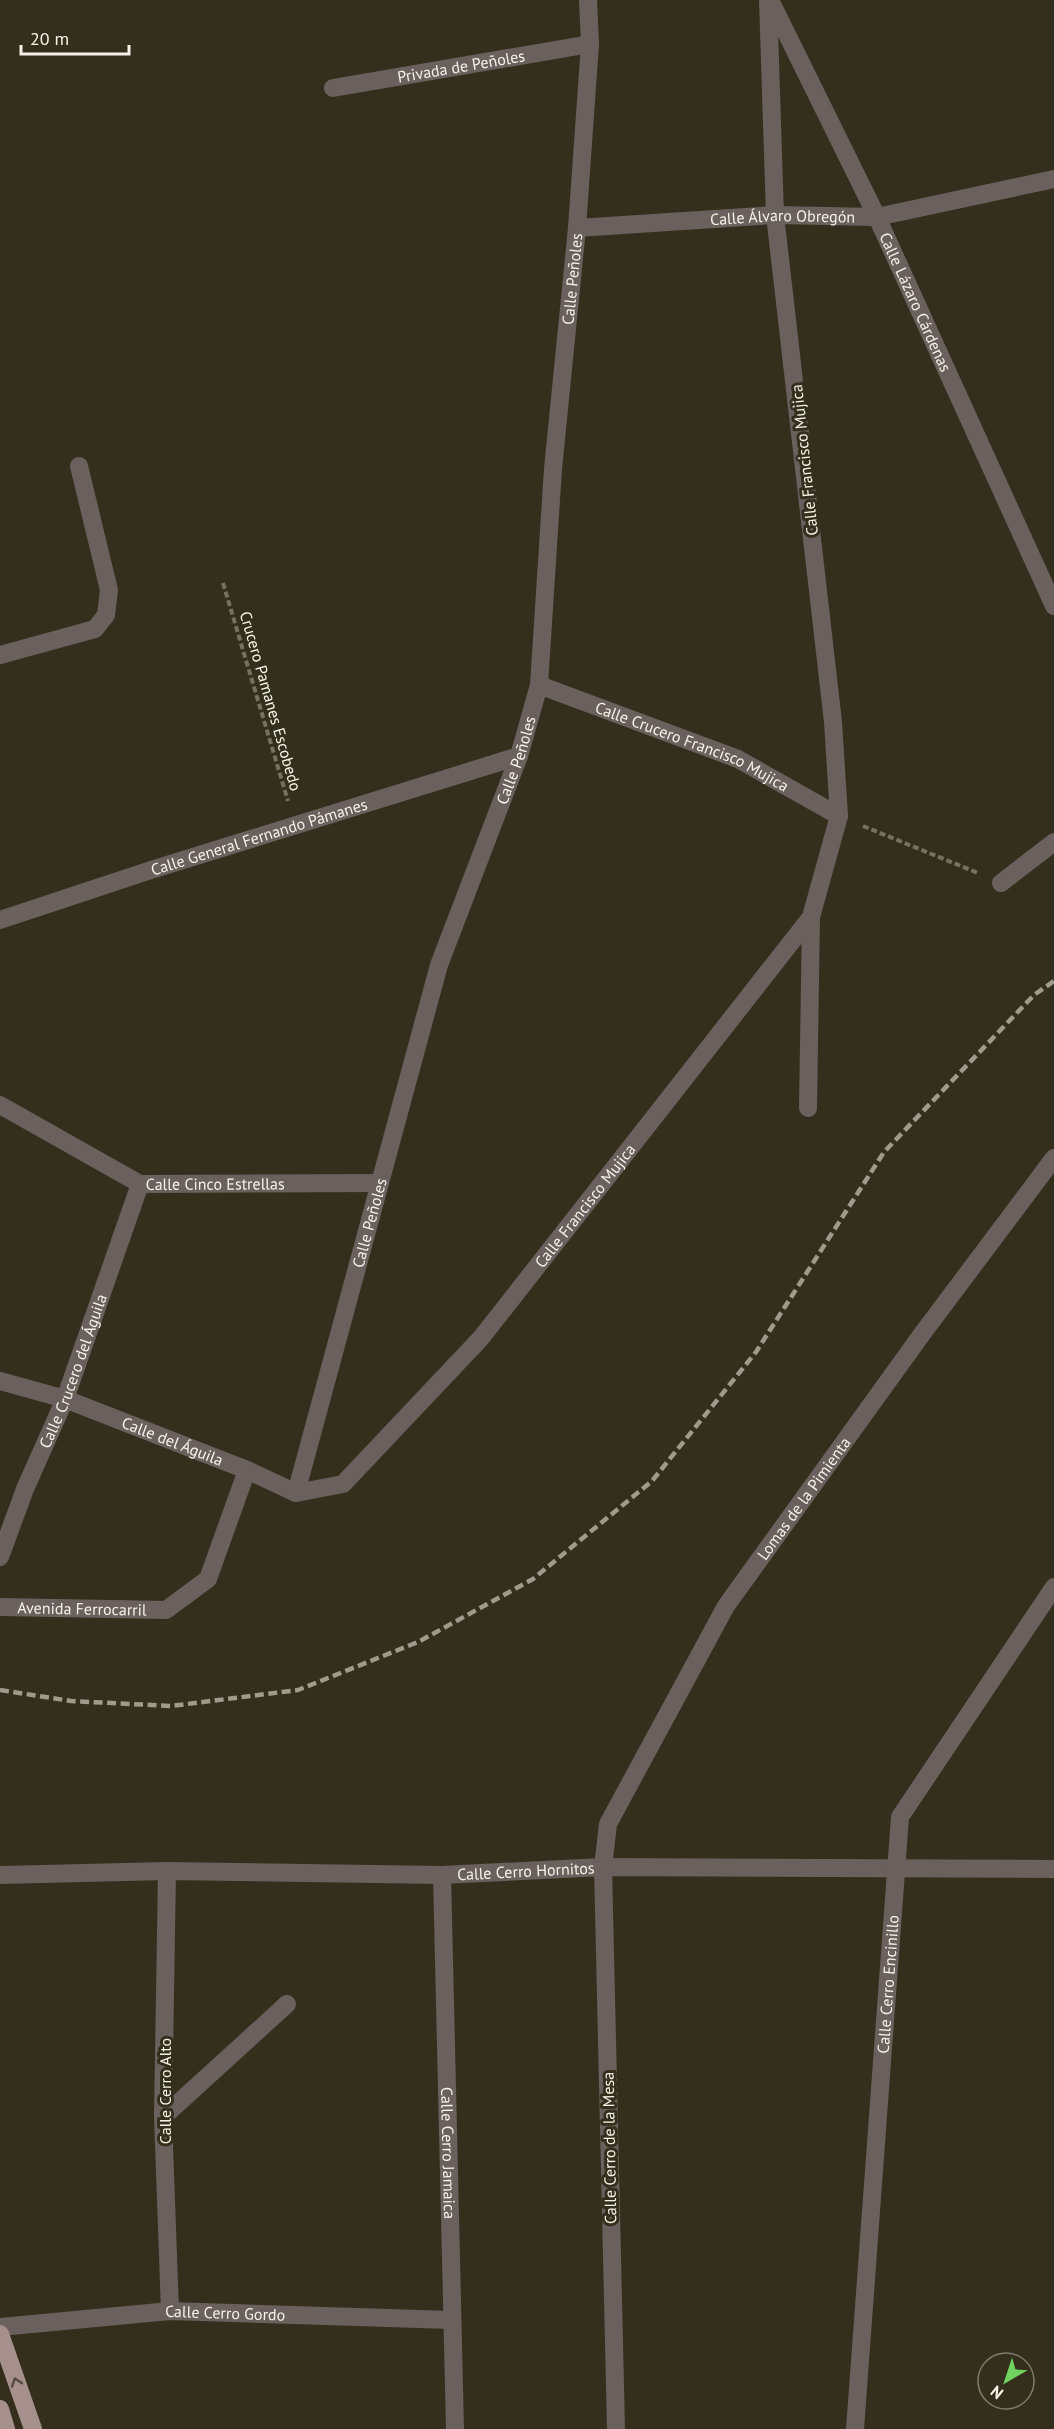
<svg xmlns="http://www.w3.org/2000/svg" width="1054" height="2429" viewBox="0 0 1054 2429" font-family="'PT Sans',sans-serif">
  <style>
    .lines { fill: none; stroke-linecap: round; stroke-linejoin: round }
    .path { stroke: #747160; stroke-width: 4; stroke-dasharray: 6 3; stroke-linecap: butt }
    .minor { stroke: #6a605e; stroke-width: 18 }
    .major { stroke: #a5908b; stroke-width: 18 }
    .rail { stroke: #9e9b8c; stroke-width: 4.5; stroke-dasharray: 9 4.5; stroke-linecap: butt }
    .oneway { stroke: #554c3d }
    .labels { text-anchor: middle; stroke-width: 6; stroke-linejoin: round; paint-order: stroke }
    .street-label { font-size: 16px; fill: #f5f2e7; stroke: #332f1c }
  </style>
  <rect width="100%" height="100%" fill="#332f1c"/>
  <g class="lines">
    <g class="path">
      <path d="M 223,583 L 288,801"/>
      <path d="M 863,826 L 978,873"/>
    </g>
    <g class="minor">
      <path id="s1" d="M 771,2 L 877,217 L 1054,606"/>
      <path id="s2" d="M 333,88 L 590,44"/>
      <path id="s3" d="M 577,228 L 775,215 L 877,217 L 1054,179"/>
      <path d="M 0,655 L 95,629 L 106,615 L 109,590 L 79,466"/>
      <path id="s4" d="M 539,685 L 738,759 L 839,816"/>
      <path d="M 1001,883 L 1054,842"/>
      <path id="s5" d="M 0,920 L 151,870 L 519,756"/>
      <path id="s6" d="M 0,1105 L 140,1184 L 379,1183"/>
      <path d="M 808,1108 L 811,917"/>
      <path id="s7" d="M 0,1381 L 65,1399 L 247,1470 L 296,1493 L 343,1484 L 481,1338 L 811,917 L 839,816 L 833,722 L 775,215 L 768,0"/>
      <path id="s8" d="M 296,1493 L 439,965 L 519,756 L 539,685 L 553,469 L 577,228 L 590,44 L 588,0"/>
      <path id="s9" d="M 0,1557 L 25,1489 L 65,1399 L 140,1184"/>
      <path id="s10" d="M 0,1607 L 166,1610 L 208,1579 L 247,1470"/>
      <path d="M 167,1871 L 163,2117 L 170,2311"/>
      <path id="s11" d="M 0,1875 L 167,1871 L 442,1875 L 603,1867 L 1054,1869"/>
      <path id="s12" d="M 442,1875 L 455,2429"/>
      <path d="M 163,2117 L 287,2004"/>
      <path id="s13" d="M 0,2327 L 170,2311 L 451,2320"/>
      <path id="s14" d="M 616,2429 L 603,1867 L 608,1824 L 726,1606 L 922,1334 L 1054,1158"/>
      <path id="s15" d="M 855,2429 L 900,1817 L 1054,1587"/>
    </g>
    <g class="major">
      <path d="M 0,2334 L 33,2429"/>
      <path d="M 0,2409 L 6,2429"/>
    </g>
    <path class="rail" d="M 0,1690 L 71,1701 L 171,1706 L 298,1690 L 418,1642 L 533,1579 L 652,1481 L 756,1352 L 884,1152 L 1034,995 L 1054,981"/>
  </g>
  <defs><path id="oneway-chevron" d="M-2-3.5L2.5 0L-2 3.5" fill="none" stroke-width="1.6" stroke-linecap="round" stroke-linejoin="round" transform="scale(1.5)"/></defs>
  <use class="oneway" href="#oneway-chevron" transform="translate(16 2382) rotate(-109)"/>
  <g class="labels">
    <g class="street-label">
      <text dy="6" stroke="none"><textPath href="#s2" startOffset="130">Privada de Peñoles</textPath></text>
      <text dy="6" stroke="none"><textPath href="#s3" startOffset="206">Calle Álvaro Obregón</textPath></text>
      <text dy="6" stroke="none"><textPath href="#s8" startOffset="1252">Calle Peñoles</textPath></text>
      <text dy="6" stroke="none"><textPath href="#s1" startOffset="333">Calle Lázaro Cárdenas</textPath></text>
      <text transform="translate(804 460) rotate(-96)" y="6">Calle Francisco Mujica</text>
      <text transform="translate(271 701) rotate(74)" y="6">Crucero Pamanes Escobedo</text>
      <text dy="6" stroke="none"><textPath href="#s4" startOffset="165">Calle Crucero Francisco Mujica</textPath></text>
      <text dy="6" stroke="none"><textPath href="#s8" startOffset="766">Calle Peñoles</textPath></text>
      <text dy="6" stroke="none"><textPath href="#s5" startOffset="272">Calle General Fernando Pámanes</textPath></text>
      <text dy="6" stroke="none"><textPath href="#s6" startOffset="236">Calle Cinco Estrellas</textPath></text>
      <text dy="6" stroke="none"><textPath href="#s7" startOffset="734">Calle Francisco Mujica</textPath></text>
      <text dy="6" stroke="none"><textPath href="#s8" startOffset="280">Calle Peñoles</textPath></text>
      <text dy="6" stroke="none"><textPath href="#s9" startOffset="200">Calle Crucero del Águila</textPath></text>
      <text dy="6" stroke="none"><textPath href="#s7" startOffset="183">Calle del Águila</textPath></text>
      <text dy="6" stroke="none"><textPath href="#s14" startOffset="986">Lomas de la Pimienta</textPath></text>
      <text dy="6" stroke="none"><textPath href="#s10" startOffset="82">Avenida Ferrocarril</textPath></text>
      <text dy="6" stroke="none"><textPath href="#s11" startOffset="526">Calle Cerro Hornitos</textPath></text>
      <text dy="6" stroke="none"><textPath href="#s15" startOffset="446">Calle Cerro Encinillo</textPath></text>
      <text transform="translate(165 2091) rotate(-90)" y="6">Calle Cerro Alto</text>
      <text transform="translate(609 2148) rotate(-91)" y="6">Calle Cerro de la Mesa</text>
      <text dy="6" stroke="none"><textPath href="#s12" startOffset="278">Calle Cerro Jamaica</textPath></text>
      <text dy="6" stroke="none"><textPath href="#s13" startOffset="226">Calle Cerro Gordo</textPath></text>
    </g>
  </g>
  <g transform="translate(1006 2381) rotate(219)"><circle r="28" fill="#332f1c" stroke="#817d6d" stroke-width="1.5"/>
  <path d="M0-4.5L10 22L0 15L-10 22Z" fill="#70d35f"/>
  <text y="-9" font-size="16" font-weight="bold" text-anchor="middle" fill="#f5f2e7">N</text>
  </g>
  <path d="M21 45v9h108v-9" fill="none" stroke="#f5f2e7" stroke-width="3"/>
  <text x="30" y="45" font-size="18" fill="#f5f2e7" stroke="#332f1c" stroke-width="4.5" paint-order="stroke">20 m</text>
</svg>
